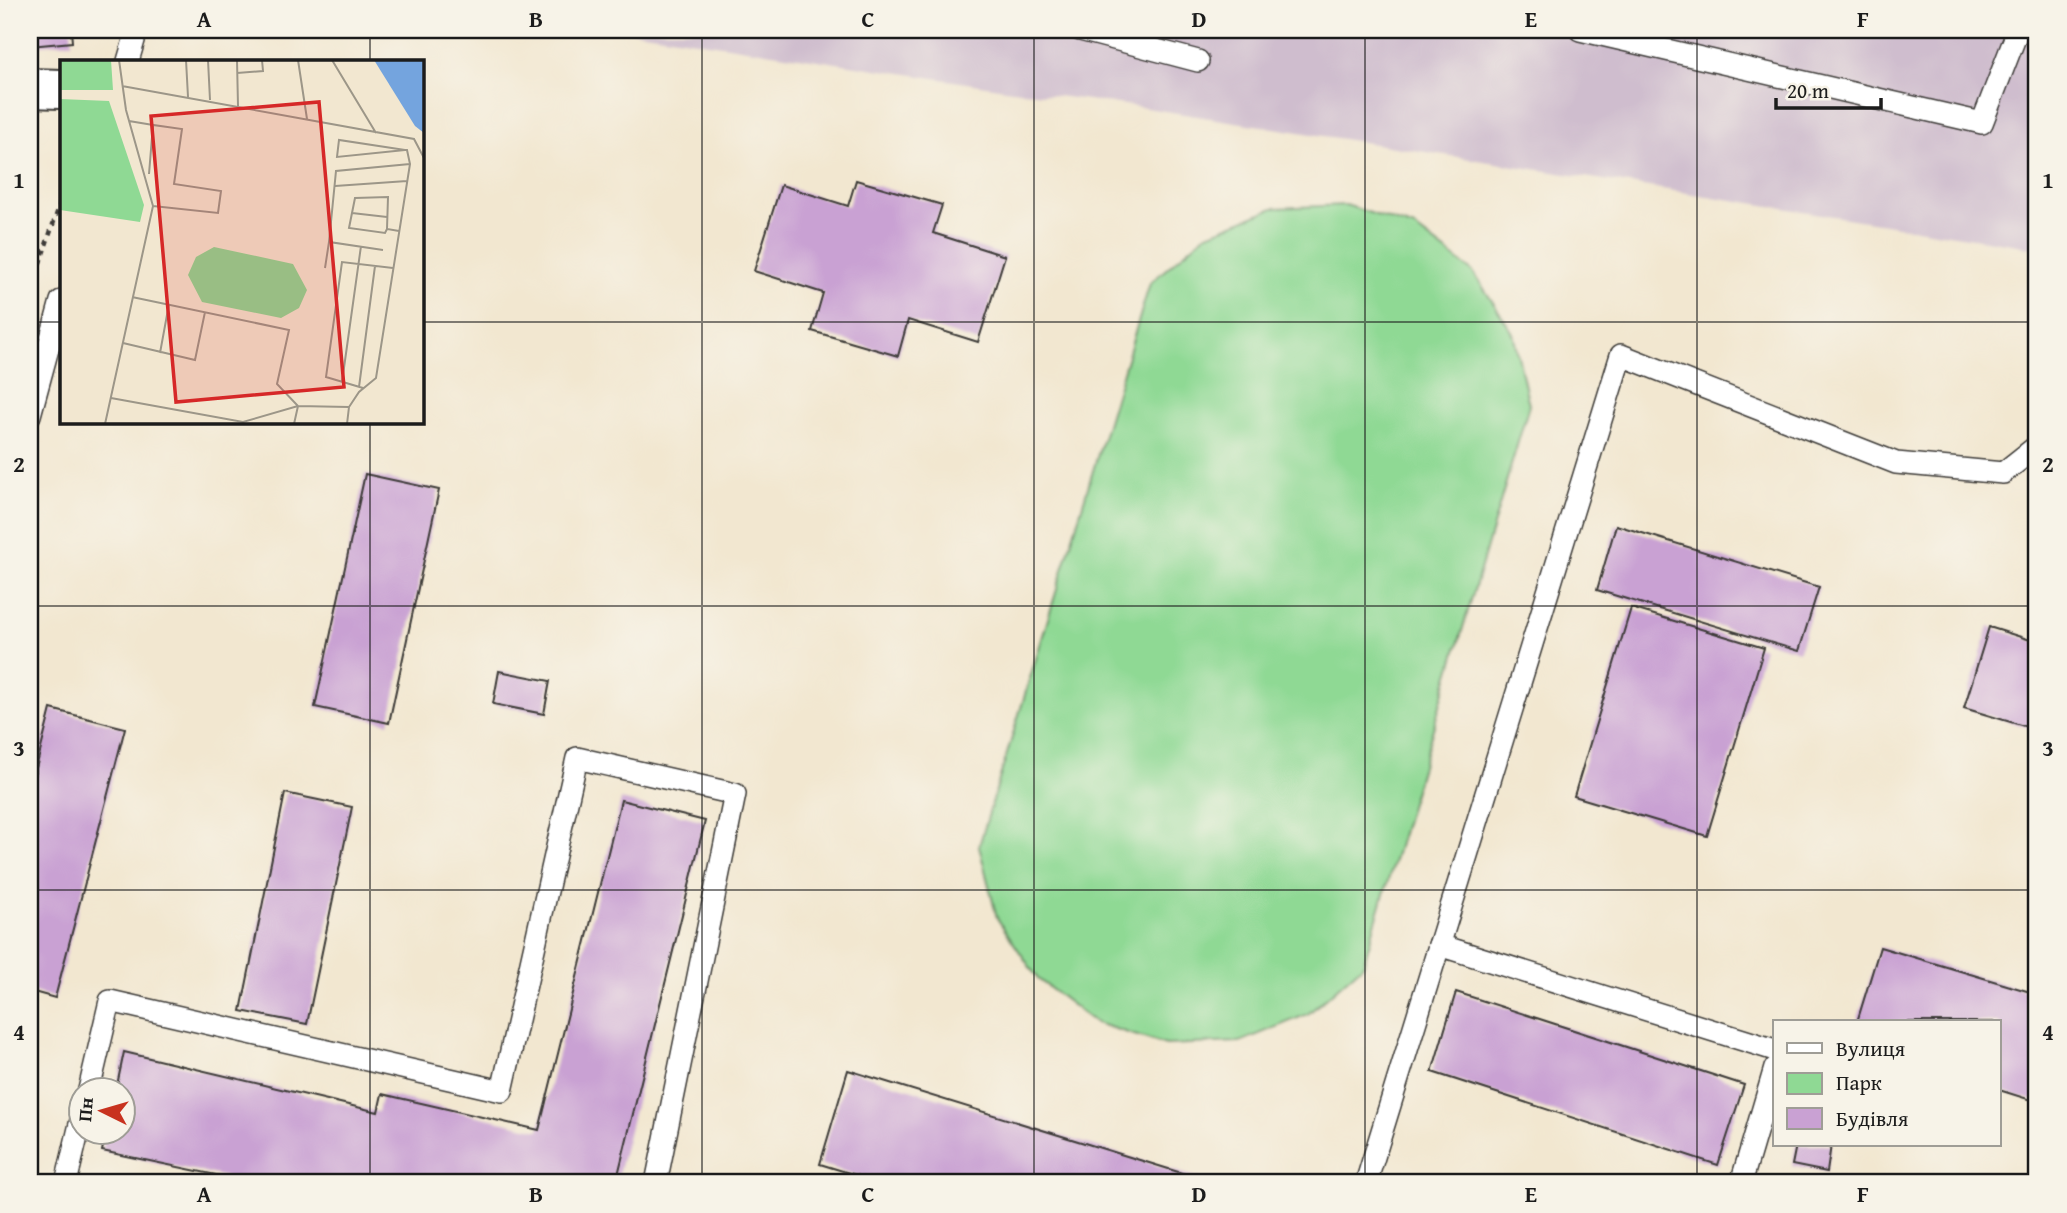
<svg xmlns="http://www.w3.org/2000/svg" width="2067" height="1213" viewBox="0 0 2067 1213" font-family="'Gentium Book Plus',serif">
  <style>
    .industrial { fill: #cfbdce }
    .green { fill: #8fd994; stroke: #567a58; stroke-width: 2 }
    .building { fill: #c9a1d3 }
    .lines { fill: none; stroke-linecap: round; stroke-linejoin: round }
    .service-casing { stroke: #3c3a37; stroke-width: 24 }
    .minor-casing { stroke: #3c3a37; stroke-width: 42 }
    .path { stroke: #3c3a37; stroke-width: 4.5; stroke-dasharray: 5 5; stroke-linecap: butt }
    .service { stroke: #fff; stroke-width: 21 }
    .minor { stroke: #fff; stroke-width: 38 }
    .grid { fill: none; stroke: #1c1c1c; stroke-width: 2; stroke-opacity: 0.55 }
    .inset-road { fill: none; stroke: #9c9688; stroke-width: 2 }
    .view { fill: #d62828; fill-opacity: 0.15; stroke: #d62828; stroke-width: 3.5 }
    .inset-edge { fill: none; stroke: #1c1c1c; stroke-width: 3.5 }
    .neatline { fill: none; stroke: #1c1c1c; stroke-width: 2.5 }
    .grid-label { font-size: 23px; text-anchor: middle; font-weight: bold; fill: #1c1c1c }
  </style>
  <rect width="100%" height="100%" fill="#f7f3e8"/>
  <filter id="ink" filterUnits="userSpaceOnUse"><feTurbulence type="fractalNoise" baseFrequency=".0143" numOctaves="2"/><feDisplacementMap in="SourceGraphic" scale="14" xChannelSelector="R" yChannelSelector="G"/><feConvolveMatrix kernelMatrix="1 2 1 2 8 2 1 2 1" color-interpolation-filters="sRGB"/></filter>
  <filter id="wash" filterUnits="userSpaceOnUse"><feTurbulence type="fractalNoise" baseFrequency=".00686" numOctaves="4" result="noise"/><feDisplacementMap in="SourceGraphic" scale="28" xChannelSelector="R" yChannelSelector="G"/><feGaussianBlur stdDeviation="1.57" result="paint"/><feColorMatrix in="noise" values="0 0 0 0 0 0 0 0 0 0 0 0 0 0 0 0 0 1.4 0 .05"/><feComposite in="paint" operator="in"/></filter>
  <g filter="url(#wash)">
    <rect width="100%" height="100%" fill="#f2e7d0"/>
    <path class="industrial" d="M 624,30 L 2037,30 L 2037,248 L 1133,106 L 1005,89 Z"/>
    <path class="green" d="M 1346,205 L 1415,228 L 1473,272 L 1513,333 L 1529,405 L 1363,965 L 1308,1014 L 1240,1042 L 1166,1045 L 1096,1023 L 1038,979 L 997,918 L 979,846 L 1150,283 L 1205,235 L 1273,208 Z"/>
    <g id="blocks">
      <g class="building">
        <path d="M 30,30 L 71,30 L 72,42 L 30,46 Z"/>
        <path d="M 856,180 L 942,205 L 933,233 L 1005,256 L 978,342 L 908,320 L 898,356 L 812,331 L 823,293 L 754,271 L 781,185 L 848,206 Z"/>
        <path d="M 365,474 L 439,490 L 389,723 L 315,707 Z"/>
        <path d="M 1616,525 L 1819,587 L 1799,651 L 1597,590 Z"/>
        <path d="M 1631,608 L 1764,648 L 1707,836 L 1574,796 Z"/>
        <path d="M 1989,627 L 2037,642 L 2037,730 L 1964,708 Z"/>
        <path d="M 499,671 L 550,681 L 544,714 L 493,704 Z"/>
        <path d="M 51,709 L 125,728 L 55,998 L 30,991 L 30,792 Z"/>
        <path d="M 285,793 L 352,807 L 307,1024 L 241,1011 Z"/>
        <path d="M 621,800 L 705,821 L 616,1183 L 254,1183 L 102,1151 L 106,1132 L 122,1132 L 122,1090 L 116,1090 L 124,1052 L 378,1112 L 382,1094 L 539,1130 Z"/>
        <path d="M 1880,947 L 2037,994 L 2037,1102 L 1999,1090 L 1999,1022 L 1857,1022 Z"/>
        <path d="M 1456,992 L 1744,1085 L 1718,1165 L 1432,1072 Z"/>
        <path d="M 848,1070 L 1214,1183 L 882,1183 L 820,1164 Z"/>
        <path d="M 1796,1145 L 1831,1145 L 1827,1172 L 1792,1165 Z"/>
      </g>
    </g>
  </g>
  <g filter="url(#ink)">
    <use href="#blocks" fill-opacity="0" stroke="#3c3a37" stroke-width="2"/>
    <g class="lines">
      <g class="service-casing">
        <g id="service">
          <path d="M 1080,30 L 1198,61"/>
          <path d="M 1580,30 L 1982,123 L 2018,30"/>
          <path d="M 128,61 L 137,30"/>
          <path d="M 30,415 L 61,301"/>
          <path d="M 1439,945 L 1775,1050"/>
          <path d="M 89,1090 L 110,1001 L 502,1091 L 577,758 L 735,794 L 656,1183"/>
          <path d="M 66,1183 L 80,1124"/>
          <path d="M 1366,1183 L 1621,355 L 1896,463 L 2003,473 L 2037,446"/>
          <path d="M 1741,1183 L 1775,1068"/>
        </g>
      </g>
      <g class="minor-casing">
        <path id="minor" d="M 30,88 L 61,89"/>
      </g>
      <path class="path" d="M 30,292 L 61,201"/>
      <use href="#service" class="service"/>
      <use href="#minor" class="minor"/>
    </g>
  </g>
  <path class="grid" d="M 370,30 L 370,61M 702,30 L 702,1183M 1034,30 L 1034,1183M 1365,30 L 1365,1183M 1697,30 L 1697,1183M 30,322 L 61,322M 422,322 L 2037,322M 370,422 L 370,1183M 30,606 L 2037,606M 30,890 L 2037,890"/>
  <g transform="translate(60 60)">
    <rect width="364" height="364" fill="#f2e7d0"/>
    <path d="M 0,0 L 51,0 L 53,30 L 0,30 ZM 0,39 L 49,41 L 84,145 L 80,162 L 0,150 ZM 154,187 L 233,204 L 247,230 L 239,248 L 221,258 L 142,242 L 128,215 L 136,197 Z" fill="#8fd994"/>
    <path d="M 314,0 L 364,0 L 364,73 L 355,66 Z" fill="#74a4de"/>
    <path class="inset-road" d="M 126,0 L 128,37M 148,0 L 150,40M 177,0 L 178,46M 238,0 L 247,59M 272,0 L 316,73M 177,13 L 203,11 L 202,0M 62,26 L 354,79 L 364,98M 69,61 L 93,65M 89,114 L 93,65 L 122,69 L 114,124 L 161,131 L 158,153 L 93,146M 275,126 L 347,121M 292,153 L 327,157M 327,169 L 325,173 L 289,168 L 295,138 L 328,137 L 327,169 L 339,171M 269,182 L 276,111 L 350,104M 265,208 L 269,182 L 323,190M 63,283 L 135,300 L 145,252M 100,293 L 109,244M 282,322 L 301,186M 299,327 L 315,206M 303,328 L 266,317 L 282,202 L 333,208M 51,338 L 183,362 L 238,346 L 217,324 L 229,270 L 72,237M 45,364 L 93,146 L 66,50 L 59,0M 234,364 L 238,346 L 289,347M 287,364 L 289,347 L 299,332 L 316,318 L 350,104 L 347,90 L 345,90 L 279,80 L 277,97 L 345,90"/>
    <path class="view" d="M 259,42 L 284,327 L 116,342 L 91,56 Z"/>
    <rect width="364" height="364" class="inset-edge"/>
  </g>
  <rect width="2067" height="1213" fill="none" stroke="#f7f3e8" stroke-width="77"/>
  <rect x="1773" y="1020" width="228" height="126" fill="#f7f3e8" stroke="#9f9d96" stroke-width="2"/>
  <rect x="1787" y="1043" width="35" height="10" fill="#ffffff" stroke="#9f9d96" stroke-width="2"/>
  <text x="1836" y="1056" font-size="21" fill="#1c1c1c">Вулиця</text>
  <rect x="1787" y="1073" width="35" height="21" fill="#8fd994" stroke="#9f9d96" stroke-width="2"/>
  <text x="1836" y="1090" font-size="21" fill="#1c1c1c">Парк</text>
  <rect x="1787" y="1108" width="35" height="21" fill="#c9a1d3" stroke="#9f9d96" stroke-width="2"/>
  <text x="1836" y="1126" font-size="21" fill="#1c1c1c">Будівля</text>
  <g transform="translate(102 1111) rotate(275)"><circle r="33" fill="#f7f3e8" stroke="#9f9d96" stroke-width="2"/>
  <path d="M0-5L12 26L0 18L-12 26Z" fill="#c8321e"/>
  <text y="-10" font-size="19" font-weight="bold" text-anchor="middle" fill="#1c1c1c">Пн</text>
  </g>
  <path d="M1776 98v10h105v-10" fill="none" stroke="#1c1c1c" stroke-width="3.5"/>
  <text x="1787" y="98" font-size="21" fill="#1c1c1c" stroke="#f7f3e8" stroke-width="5" paint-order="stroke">20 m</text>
  <rect x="38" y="38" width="1990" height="1136" class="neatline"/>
  <g class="grid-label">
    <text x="204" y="27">A</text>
    <text x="536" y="27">B</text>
    <text x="868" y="27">C</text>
    <text x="1199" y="27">D</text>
    <text x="1531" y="27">E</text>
    <text x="1863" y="27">F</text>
    <text x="19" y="188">1</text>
    <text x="2048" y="188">1</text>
    <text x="19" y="472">2</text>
    <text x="2048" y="472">2</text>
    <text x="19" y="756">3</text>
    <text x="2048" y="756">3</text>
    <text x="19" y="1040">4</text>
    <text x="2048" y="1040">4</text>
    <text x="204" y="1202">A</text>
    <text x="536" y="1202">B</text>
    <text x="868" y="1202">C</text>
    <text x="1199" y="1202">D</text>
    <text x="1531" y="1202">E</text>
    <text x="1863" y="1202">F</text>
  </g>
</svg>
